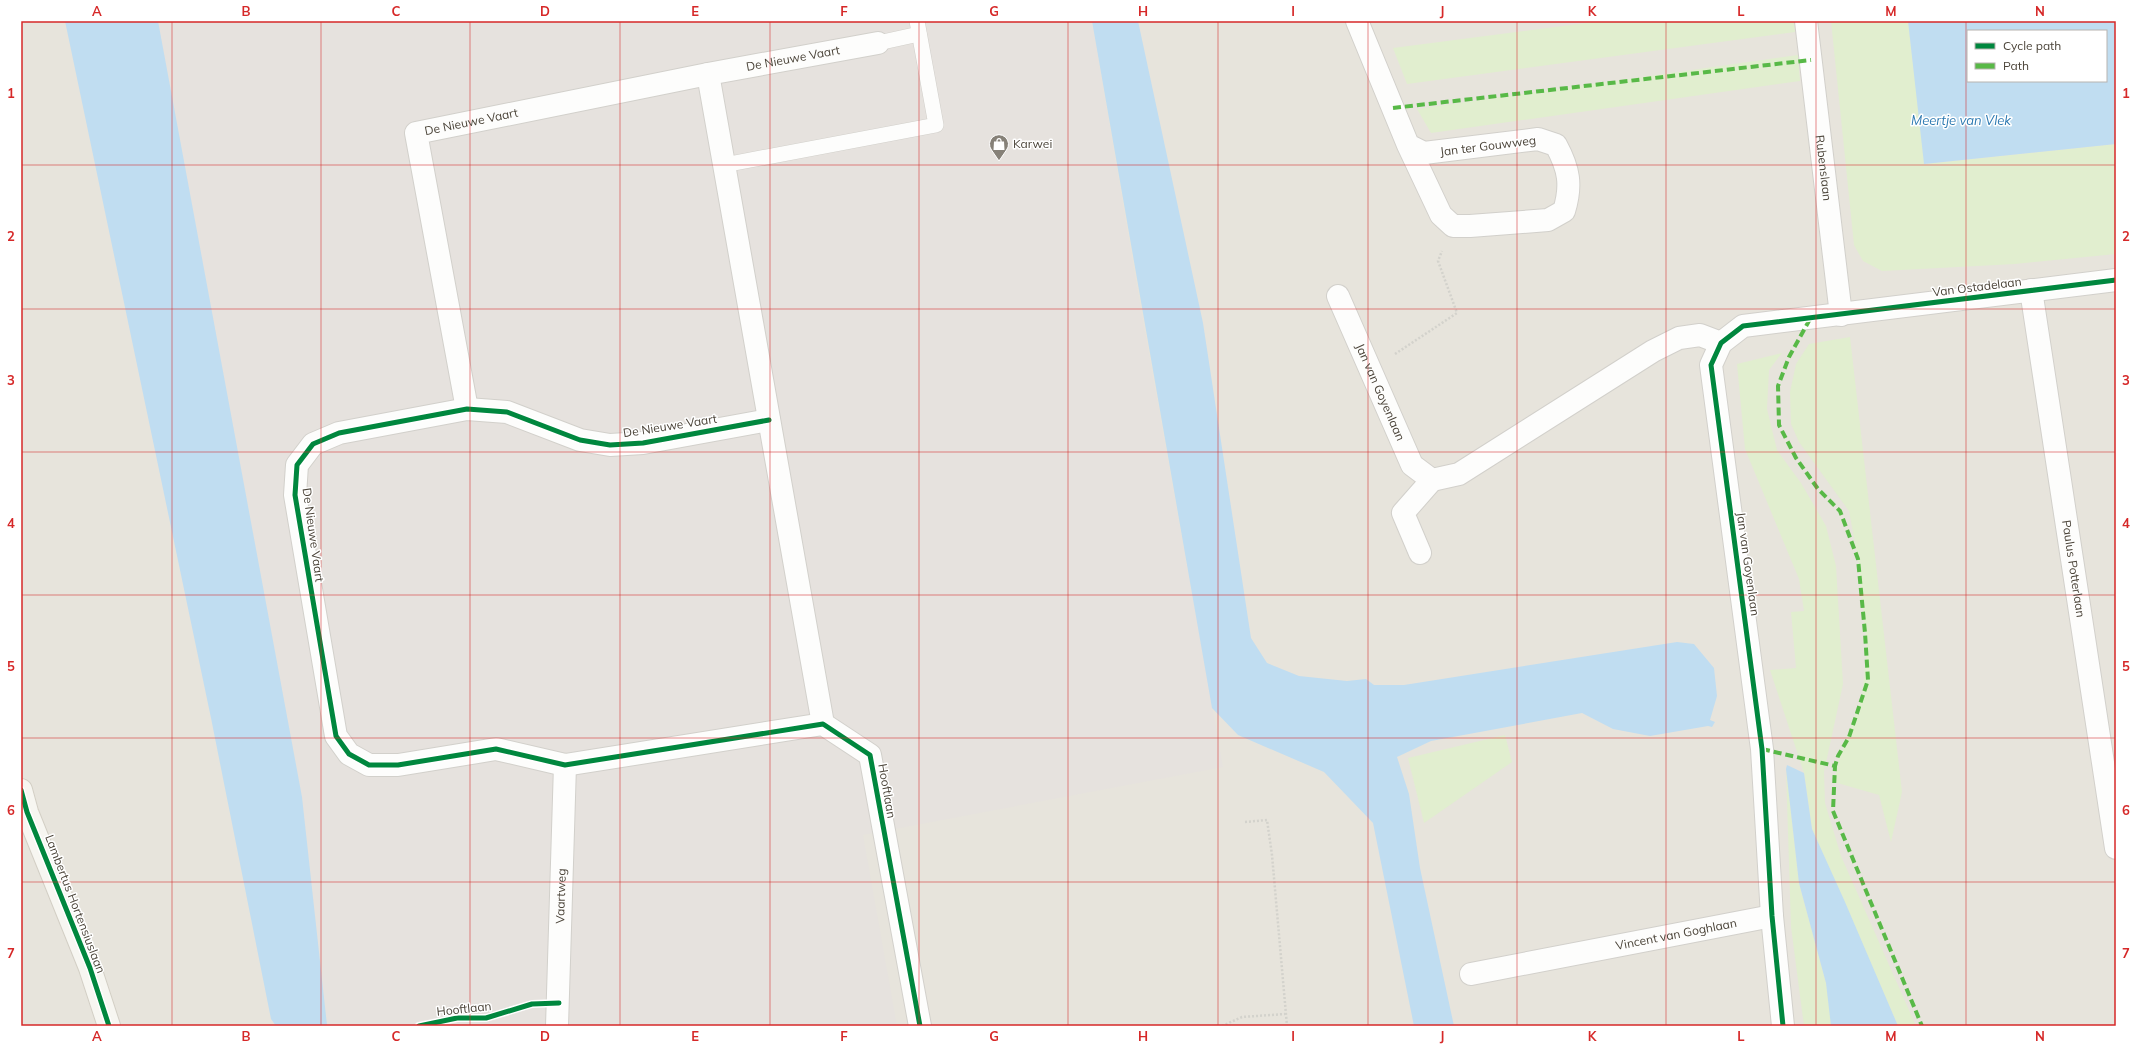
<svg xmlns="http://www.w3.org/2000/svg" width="2137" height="1047" viewBox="0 0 2137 1047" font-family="Mulish,sans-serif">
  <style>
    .residential { fill: #e7e4dc; fill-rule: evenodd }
    .industrial { fill: #e6e2de }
    .green { fill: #e1eecf }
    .water { fill: #c0ddf1; fill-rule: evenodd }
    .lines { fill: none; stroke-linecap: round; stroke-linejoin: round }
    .lane-casing { stroke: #d2d0cb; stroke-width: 16 }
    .street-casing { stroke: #d2d0cb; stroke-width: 24 }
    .secondary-casing { stroke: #d3cfc5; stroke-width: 24 }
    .path { stroke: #d3d2cc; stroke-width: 2.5; stroke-dasharray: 2 2; stroke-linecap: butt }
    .lane { stroke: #fdfdfc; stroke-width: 15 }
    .street { stroke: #fdfdfc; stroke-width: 22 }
    .secondary { stroke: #f7f6f1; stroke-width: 22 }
    .quiet { stroke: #58b947; stroke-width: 4; stroke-dasharray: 8 4; stroke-linecap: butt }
    .cycleway-casing { stroke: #fff; stroke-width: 8 }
    .cycleway { stroke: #00873e; stroke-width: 5 }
    .grid { fill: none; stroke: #d62828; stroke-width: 1; stroke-opacity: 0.55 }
    .labels { text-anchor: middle; stroke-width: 3; stroke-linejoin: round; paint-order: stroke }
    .street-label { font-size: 12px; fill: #4b4439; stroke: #fff }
    .poi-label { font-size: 12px; fill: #4b4439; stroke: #fff; text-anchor: start }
    .water-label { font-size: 13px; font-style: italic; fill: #2e7ab2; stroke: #fff }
    .neatline { fill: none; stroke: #d62828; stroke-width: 1.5 }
    .grid-label { font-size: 13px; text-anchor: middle; font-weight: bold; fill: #d62828 }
  </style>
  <rect width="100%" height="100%" fill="#f4f2ee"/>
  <path class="residential" d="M 21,21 L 2116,21 L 2116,1026 L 21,1026 ZM 1968,31 L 2106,31 L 2106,81 L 1968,81 Z"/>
  <path class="industrial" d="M 158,21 L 1092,21 L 1138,293 L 1223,767 L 863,835 L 897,1026 L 327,1025 L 302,797 Z"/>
  <g class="green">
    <path d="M 1602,21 L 1794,21 L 1795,32 L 1407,84 L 1393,48 Z"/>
    <path d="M 1831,21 L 1908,21 L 1925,164 L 2116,144 L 2116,254 L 2015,264 L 1882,271 L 1863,261 L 1854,245 Z"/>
    <path d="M 1798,55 L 1800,81 L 1431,133 L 1417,109 Z"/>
    <path d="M 1850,337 L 1902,792 L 1891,842 L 1879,795 L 1834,782 L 1838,762 L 1862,697 L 1867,648 L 1858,559 L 1849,511 L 1799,442 L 1791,424 L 1790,392 L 1796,364 L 1809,344 Z"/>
    <path d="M 1782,353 L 1769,370 L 1767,409 L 1777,450 L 1801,483 L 1826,526 L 1836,566 L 1843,684 L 1824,772 L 1825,803 L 1841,856 L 1916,1026 L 1898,1026 L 1812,829 L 1804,773 L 1770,670 L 1796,668 L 1791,612 L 1804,611 L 1799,579 L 1745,449 L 1737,364 Z"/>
    <path d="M 1505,735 L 1512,762 L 1424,823 L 1408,758 Z"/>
    <path d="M 1786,769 L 1799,883 L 1826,983 L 1834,1026 L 1804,1026 L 1791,927 Z"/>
  </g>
  <g class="water">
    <path d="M 65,21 L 158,21 L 302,797 L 327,1025 L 325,1026 L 276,1026 L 271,1019 L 211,718 Z"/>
    <path d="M 1092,21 L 1138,21 L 1203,323 L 1251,638 L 1267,663 L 1299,676 L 1347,681 L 1366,679 L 1374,685 L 1404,685 L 1677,642 L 1694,644 L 1714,668 L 1717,696 L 1710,720 L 1715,722 L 1712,727 L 1708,726 L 1650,736 L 1613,729 L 1582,713 L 1431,741 L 1397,757 L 1409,794 L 1420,868 L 1454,1026 L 1414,1026 L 1373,823 L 1324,772 L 1238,735 L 1212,708 Z"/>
    <path d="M 1908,21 L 2116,21 L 2116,144 L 1924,164 ZM 1968,31 L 2106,31 L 2106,81 L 1968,81 Z"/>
    <path d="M 1787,765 L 1804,773 L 1812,829 L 1845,902 L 1898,1026 L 1831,1026 L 1826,983 L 1799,883 L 1786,769 Z"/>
  </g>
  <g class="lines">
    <g class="lane-casing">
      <g id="lane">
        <path d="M 878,43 L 919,34"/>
        <path d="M 724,165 L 936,125 L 917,21"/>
      </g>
    </g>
    <g class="street-casing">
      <g id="street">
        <path d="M 1357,21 L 1408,145 L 1441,215 L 1453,226 L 1470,226 L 1548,220 L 1564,211 C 1572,185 1569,169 1556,145 L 1538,139 L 1424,153 L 1408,145"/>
        <path id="s1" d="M 1806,21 L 1841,315"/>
        <path d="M 708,74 L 823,724"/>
        <path id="s2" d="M 2031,290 L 2116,848"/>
        <path id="s3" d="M 1338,296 L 1412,465 L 1432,480 L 1459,474 L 1653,351 L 1679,338 L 1700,335 L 1721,343"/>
        <path id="s4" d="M 467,409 L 416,133 L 708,74 L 878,43"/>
        <path d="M 769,420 L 643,443 L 610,445 L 580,440 L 507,412 L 467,409 L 339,433 L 313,444 L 297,465 L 295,495 L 336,736 L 349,754 L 369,765 L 398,765 L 496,749 L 565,765 L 823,724 L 870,755 L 920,1026"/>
        <path d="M 1420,553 L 1403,513 L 1432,480"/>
        <path id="s5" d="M 1471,974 L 1772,916"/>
        <path id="s6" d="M 557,1026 L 565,765"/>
        <path d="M 1783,1026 L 1772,916 L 1762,749 L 1711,365 L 1721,343 L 1743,326 L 2116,280"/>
      </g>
    </g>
    <g class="secondary-casing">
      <path id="secondary" d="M 21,790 L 27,812 L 90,968 L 109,1026"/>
    </g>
    <g class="path">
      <path d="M 1395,354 L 1457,313 L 1438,261 L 1442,251"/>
      <path d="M 1245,822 L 1267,820 L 1272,855 L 1287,1026"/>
      <path d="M 1222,1026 L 1242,1017 L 1285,1014"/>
    </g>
    <use href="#lane" class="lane"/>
    <use href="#street" class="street"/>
    <use href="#secondary" class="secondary"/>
    <g class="quiet">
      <path d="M 1393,108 L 1811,60"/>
      <path d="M 1810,319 L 1789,357 L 1778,386 L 1779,425 L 1796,458 L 1818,489 L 1840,511 L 1858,559 L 1865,633 L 1868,680 L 1849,737 L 1838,756 L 1835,766"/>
      <path d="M 1762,749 L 1835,766 L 1833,811 L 1922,1026"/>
    </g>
    <g class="cycleway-casing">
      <g id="cycleway">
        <path d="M 769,420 L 643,443 L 610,445 L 580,440 L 507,412 L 467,409 L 339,433 L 313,444 L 297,465 L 295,495 L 336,736 L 349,754 L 369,765 L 398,765 L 496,749 L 565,765 L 823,724 L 870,755 L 920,1026"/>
        <path d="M 21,790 L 27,812 L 90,968 L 109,1026"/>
        <path d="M 419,1026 L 457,1018 L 486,1018 L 532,1004 L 559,1003"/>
        <path d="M 1783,1026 L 1772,916 L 1762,749 L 1711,365 L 1721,343 L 1743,326 L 2116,280"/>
      </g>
    </g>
    <use href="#cycleway" class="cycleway"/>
  </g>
  <path class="grid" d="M 172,21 L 172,1026M 321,21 L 321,1026M 470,21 L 470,1026M 620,21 L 620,1026M 770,21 L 770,1026M 919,21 L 919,1026M 1068,21 L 1068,1026M 1218,21 L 1218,1026M 1368,21 L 1368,1026M 1517,21 L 1517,1026M 1666,21 L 1666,1026M 1816,21 L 1816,1026M 1966,21 L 1966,1026M 21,165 L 2116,165M 21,309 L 2116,309M 21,452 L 2116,452M 21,595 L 2116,595M 21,738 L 2116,738M 21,882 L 2116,882"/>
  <defs>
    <g id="shop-pin" transform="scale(1)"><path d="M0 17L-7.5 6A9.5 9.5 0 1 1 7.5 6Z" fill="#868178" stroke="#fff"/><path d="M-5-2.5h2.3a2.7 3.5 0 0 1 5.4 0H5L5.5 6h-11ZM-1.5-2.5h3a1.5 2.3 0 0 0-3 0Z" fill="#fff"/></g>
  </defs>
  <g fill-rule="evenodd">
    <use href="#shop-pin" x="999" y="144"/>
  </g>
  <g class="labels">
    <g class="street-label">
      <text dy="4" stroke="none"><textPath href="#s4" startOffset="665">De Nieuwe Vaart</textPath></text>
      <text dy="4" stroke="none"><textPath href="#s4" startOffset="337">De Nieuwe Vaart</textPath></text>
      <text transform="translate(1488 146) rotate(-7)" y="4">Jan ter Gouwweg</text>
      <text dy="4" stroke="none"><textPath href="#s1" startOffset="148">Rubenslaan</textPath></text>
      <text transform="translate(1977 287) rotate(-7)" y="4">Van Ostadelaan</text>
      <text dy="4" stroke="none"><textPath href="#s3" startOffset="105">Jan van Goyenlaan</textPath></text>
      <text transform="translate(670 426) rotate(-9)" y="4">De Nieuwe Vaart</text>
      <text transform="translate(313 535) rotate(82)" y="4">De Nieuwe Vaart</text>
      <text transform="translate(1748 564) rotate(82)" y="4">Jan van Goyenlaan</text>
      <text dy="4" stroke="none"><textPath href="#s2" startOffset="282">Paulus Potterlaan</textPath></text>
      <text transform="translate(887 791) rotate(80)" y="4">Hooftlaan</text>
      <text dy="4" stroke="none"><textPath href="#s6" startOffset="130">Vaartweg</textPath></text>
      <text transform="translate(75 904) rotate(69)" y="4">Lambertus Hortensiuslaan</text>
      <text dy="4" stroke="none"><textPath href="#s5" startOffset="209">Vincent van Goghlaan</textPath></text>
      <text transform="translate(464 1009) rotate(-6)" y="4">Hooftlaan</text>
    </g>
    <g class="poi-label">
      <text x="1013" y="148">Karwei</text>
    </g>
    <g class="water-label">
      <text x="1961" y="125">Meertje van Vlek</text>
    </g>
  </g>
  <rect width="2137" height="1047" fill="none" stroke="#ffffff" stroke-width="44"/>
  <rect x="1967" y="30" width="140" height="52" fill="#ffffff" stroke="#b7b4b0"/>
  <rect x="1975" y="43" width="20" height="6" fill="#00873e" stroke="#b7b4b0"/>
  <text x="2003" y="50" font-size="12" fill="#4b4439">Cycle path</text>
  <rect x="1975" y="63" width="20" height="6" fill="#58b947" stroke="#b7b4b0"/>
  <text x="2003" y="70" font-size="12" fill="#4b4439">Path</text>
  <rect x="22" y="22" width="2093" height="1003" class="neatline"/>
  <g class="grid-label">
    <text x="97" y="16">A</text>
    <text x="246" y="16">B</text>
    <text x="396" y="16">C</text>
    <text x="545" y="16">D</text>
    <text x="695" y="16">E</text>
    <text x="844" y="16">F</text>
    <text x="994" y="16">G</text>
    <text x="1143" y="16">H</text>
    <text x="1293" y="16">I</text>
    <text x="1442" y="16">J</text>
    <text x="1592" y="16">K</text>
    <text x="1741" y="16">L</text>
    <text x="1891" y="16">M</text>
    <text x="2040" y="16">N</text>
    <text x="11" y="98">1</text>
    <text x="2126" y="98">1</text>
    <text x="11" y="241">2</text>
    <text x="2126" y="241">2</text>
    <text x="11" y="385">3</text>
    <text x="2126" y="385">3</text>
    <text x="11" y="528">4</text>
    <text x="2126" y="528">4</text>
    <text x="11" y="671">5</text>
    <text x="2126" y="671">5</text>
    <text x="11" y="815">6</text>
    <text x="2126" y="815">6</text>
    <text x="11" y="958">7</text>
    <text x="2126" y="958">7</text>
    <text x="97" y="1041">A</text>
    <text x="246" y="1041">B</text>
    <text x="396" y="1041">C</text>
    <text x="545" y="1041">D</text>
    <text x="695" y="1041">E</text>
    <text x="844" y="1041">F</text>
    <text x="994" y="1041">G</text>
    <text x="1143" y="1041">H</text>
    <text x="1293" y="1041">I</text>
    <text x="1442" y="1041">J</text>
    <text x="1592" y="1041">K</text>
    <text x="1741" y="1041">L</text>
    <text x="1891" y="1041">M</text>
    <text x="2040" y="1041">N</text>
  </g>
</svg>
